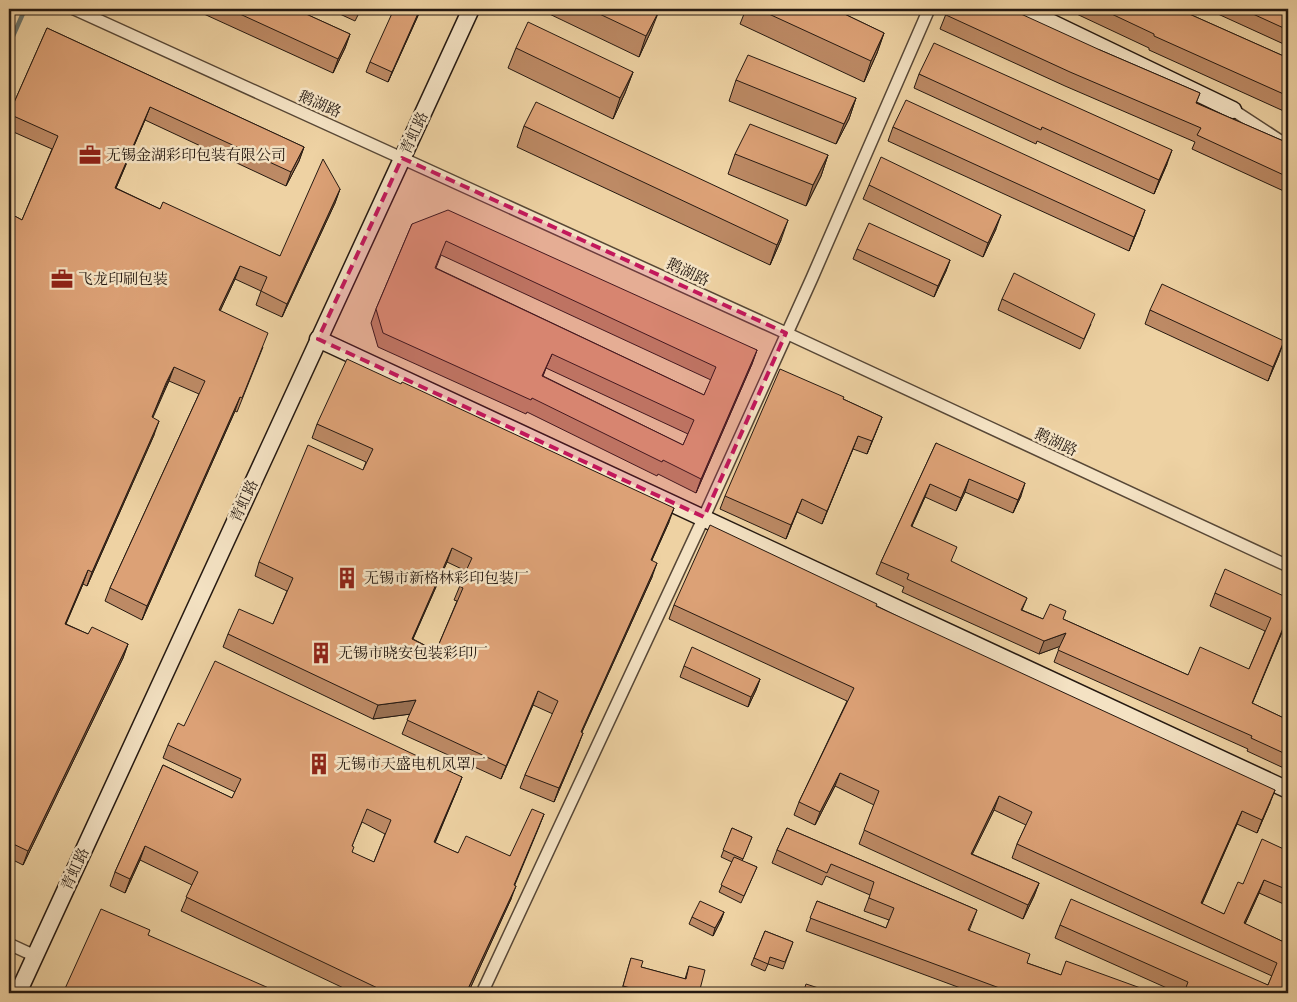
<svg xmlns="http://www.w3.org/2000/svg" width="1297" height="1002" viewBox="0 0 1297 1002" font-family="'IM FELL Great Primer','Noto Serif SC',serif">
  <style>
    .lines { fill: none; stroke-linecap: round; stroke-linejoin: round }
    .stream { stroke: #6c776f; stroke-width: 4.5 }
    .street-casing { stroke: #574736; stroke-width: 14 }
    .secondary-casing { stroke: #251911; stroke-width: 19 }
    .street { stroke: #f4e2c3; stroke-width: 11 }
    .secondary { stroke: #f4e2c3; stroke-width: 16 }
    .wall { fill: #bd8a65; stroke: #251911; fill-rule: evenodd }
    .shaded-wall { fill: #9a7153; stroke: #251911 }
    .building { fill: #dca176; stroke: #251911; fill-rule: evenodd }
    .marked { fill: #c2185b; fill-opacity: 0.2; stroke: #c2185b; stroke-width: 4; stroke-dasharray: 10 6; stroke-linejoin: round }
    .labels { text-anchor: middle; stroke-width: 5; stroke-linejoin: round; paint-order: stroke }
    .street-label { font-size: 15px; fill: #251911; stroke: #f4e2c3 }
    .poi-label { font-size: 15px; fill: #251911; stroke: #f4e2c3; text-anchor: start }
  </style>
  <rect width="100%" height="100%" fill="#eed2a3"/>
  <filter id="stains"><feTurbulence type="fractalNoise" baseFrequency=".004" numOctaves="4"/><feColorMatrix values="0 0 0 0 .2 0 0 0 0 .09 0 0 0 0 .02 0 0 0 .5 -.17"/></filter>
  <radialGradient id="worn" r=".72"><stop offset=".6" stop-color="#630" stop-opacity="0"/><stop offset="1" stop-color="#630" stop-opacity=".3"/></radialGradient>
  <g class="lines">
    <path class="stream" d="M 9,45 L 25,9"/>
    <g class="street-casing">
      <g id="street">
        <path d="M 74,9 L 786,333 L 1288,566"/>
        <path d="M 1233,110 L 1288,146"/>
        <path d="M 9,944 L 35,956"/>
        <path d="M 482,993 L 704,517 L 812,278 L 929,9"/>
      </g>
    </g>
    <g class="secondary-casing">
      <g id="secondary">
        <path d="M 1023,9 L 1233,110"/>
        <path d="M 318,339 L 1288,790"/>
        <path d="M 18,993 L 471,9"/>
      </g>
    </g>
    <use href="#street" class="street"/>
    <use href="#secondary" class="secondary"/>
  </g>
  <g class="wall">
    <path d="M 193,9 L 295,9 L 350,34 L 345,48 L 333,73 Z"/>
    <path d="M 329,9 L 361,9 L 355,21 Z"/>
    <path d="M 421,9 L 388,82 L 366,72 L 370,62 Z"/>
    <path d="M 539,9 L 655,9 L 651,31 L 639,57 Z"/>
    <path d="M 746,9 L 834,9 L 884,33 L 877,53 L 864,82 L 740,24 Z"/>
    <path d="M 948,9 L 1100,50 L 1200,93 L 1196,103 L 1288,143 L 1288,193 L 1192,149 L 1195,142 L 1065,86 L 940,29 Z"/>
    <path d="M 1066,9 L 1178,9 L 1288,58 L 1288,113 L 1149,50 L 1149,48 Z"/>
    <path d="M 1207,9 L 1288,9 L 1288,46 Z"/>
    <path d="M 47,28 L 304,147 L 299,161 L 286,186 L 145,120 L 116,188 L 160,209 L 280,256 L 340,189 L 335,203 L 282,317 L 256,305 L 261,291 L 235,279 L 220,311 L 263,347 L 237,412 L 235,411 L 142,620 L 105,601 L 110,588 L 199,394 L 169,381 L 161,397 L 152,418 L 154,435 L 87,586 L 83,584 L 66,624 L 88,634 L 128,644 L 123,658 L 23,865 L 9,858 L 9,213 L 22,220 L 52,149 L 9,130 L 9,114 Z"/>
    <path d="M 516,48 L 633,72 L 625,93 L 613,119 L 508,68 Z"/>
    <path d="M 919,74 L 1167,164 L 1154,194 L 1037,141 L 1036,144 L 914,88 Z"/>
    <path d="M 736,80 L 856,98 L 849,119 L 836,144 L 729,101 Z"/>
    <path d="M 524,126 L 781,240 L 770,265 L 517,147 Z"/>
    <path d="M 893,127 L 1140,224 L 1129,251 L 888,141 Z"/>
    <path d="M 735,154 L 828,155 L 821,176 L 806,206 L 728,174 Z"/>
    <path d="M 869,185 L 996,229 L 983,257 L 863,199 Z"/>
    <path d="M 412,224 L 757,350 L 752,364 L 696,493 L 658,474 L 657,476 L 527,412 L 526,414 L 378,347 L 371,323 L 376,309 ZM 441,255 L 711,380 L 704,395 L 436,268 ZM 546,368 L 688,434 L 683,445 L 543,376 Z"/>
    <path d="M 857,249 L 950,260 L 946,271 L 934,297 L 853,259 Z"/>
    <path d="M 1002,299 L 1091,324 L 1080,349 L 998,310 Z"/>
    <path d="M 1150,310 L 1279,355 L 1268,381 L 1145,324 Z"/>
    <path d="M 843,399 L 882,417 L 867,454 L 853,449 L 822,524 L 797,512 L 786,539 L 720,509 L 725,496 Z"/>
    <path d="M 317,424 L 669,522 L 652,560 L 652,577 L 582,732 L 578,746 L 554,802 L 520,788 L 525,775 L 553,714 L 533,705 L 501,779 L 402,734 L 410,714 L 373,719 L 223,647 L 228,634 L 273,624 L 287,591 L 255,576 L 259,562 L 363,470 L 366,462 L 312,438 ZM 447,562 L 466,571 L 454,600 L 457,601 L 436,651 L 413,639 Z"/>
    <path d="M 936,443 L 1021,496 L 1013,513 L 965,492 L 956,511 L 925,497 L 912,526 L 951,562 L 1027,598 L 1022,610 L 1043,619 L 1063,619 L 1188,675 L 1249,669 L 1265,631 L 1210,606 L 1215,593 L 1288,618 L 1252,703 L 1288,720 L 1288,770 L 1247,751 L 1248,749 L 1054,662 L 1060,646 L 1039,654 L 902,592 L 904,587 L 876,574 L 881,562 Z"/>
    <path d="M 674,605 L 877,606 L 1270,803 L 1257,833 L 1237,824 L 1202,904 L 1224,914 L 1243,884 L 1288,851 L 1288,906 L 1259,893 L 1245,924 L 1288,944 L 1288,993 L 1178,993 L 1055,938 L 1060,925 L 1268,985 L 1272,976 L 1012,858 L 1017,844 L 1026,825 L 994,810 L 972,854 L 1039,883 L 1034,896 L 1023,919 L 859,844 L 874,805 L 835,786 L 815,825 L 794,815 L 799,802 L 847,701 L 669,619 Z"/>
    <path d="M 684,666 L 760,679 L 756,690 L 748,707 L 680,677 Z"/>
    <path d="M 184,726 L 462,777 L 457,790 L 435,843 L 458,853 L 510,856 L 544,814 L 514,885 L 511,899 L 468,993 L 354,993 L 181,911 L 192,885 L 140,860 L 125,893 L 110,886 L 115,872 L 163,765 L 232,798 L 235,792 L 163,758 L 168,745 ZM 362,822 L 385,834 L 374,862 L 352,853 L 352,846 Z"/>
    <path d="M 732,828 L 752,837 L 742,861 L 757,867 L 741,903 L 719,892 L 732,862 L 721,857 Z"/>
    <path d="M 787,828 L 977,910 L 969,931 L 1027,963 L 1061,975 L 1145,993 L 974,993 L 806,931 L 817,901 L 886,928 L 889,920 L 864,911 L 870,895 L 826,876 L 822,885 L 772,863 L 777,850 Z"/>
    <path d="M 724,912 L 721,920 L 713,936 L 689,924 L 692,917 Z"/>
    <path d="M 765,931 L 793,942 L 783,969 L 768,964 L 765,971 L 751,965 Z"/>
    <path d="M 631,958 L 641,967 L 685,979 L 689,966 L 699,993 L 621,993 Z"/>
  </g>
  <g class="shaded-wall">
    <path d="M 420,9 L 421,9 L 388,82 L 392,72 Z"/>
    <path d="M 659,11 L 651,31 L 639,57 L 646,36 Z"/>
    <path d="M 884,33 L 877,53 L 864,82 L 871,61 Z"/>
    <path d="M 350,34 L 345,48 L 333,73 L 338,59 Z"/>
    <path d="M 633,72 L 625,93 L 613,119 L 620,98 Z"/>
    <path d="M 856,98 L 849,119 L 836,144 L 844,124 Z"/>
    <path d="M 150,107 L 145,120 L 110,202 L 115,188 Z"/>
    <path d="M 304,147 L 299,161 L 286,186 L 291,172 Z"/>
    <path d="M 1172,150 L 1167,164 L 1154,194 L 1159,180 Z"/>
    <path d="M 828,155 L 821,176 L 806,206 L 813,185 Z"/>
    <path d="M 340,189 L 335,203 L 282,317 L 287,304 Z"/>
    <path d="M 1145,210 L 1140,224 L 1129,251 L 1134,237 Z"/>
    <path d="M 1001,215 L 996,229 L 983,257 L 988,243 Z"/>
    <path d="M 788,220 L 781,240 L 770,265 L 777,245 Z"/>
    <path d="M 950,260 L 946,271 L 934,297 L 938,286 Z"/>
    <path d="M 240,266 L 235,279 L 214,324 L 219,310 Z"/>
    <path d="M 1284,341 L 1279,355 L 1268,381 L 1273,367 Z"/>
    <path d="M 757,350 L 752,364 L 696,493 L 701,479 Z"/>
    <path d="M 552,354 L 546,368 L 537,390 L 542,376 Z"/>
    <path d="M 174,367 L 169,381 L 147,431 L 152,417 Z"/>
    <path d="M 240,397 L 235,411 L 142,620 L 147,606 Z"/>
    <path d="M 882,417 L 877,430 L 867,454 L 872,441 Z"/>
    <path d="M 159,421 L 154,435 L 87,586 L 92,572 Z"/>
    <path d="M 858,436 L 853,449 L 822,524 L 827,511 Z"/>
    <path d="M 969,479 L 965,492 L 956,511 L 961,498 Z"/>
    <path d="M 1025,483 L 1021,496 L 1013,513 L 1018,500 Z"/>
    <path d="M 930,484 L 925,497 L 906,539 L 911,526 Z"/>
    <path d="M 802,499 L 797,512 L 786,539 L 791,525 Z"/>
    <path d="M 674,508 L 669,522 L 646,573 L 651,560 Z"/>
    <path d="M 452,548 L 447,562 L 407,652 L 412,639 Z"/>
    <path d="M 657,563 L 652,577 L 576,745 L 581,732 Z"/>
    <path d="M 88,570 L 83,584 L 60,637 L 65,624 Z"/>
    <path d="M 1288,616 L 1288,618 L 1247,716 L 1252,703 Z"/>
    <path d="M 1066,633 L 1061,646 L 1039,654 L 1044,641 Z"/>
    <path d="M 128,644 L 123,658 L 23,865 L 28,851 Z"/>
    <path d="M 760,679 L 756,690 L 748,707 L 751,697 Z"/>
    <path d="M 538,691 L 533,705 L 501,779 L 506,766 Z"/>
    <path d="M 416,700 L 411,714 L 373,719 L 378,705 Z"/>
    <path d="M 583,733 L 578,746 L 554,802 L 559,788 Z"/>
    <path d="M 840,773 L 835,786 L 815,825 L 820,812 Z"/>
    <path d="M 462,777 L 457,790 L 429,856 L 434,842 Z"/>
    <path d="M 1275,790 L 1270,803 L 1257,833 L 1262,820 Z"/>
    <path d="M 999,796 L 994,810 L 966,867 L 971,854 Z"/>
    <path d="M 1242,811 L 1237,824 L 1196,917 L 1201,903 Z"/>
    <path d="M 544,814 L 539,827 L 509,899 L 514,885 Z"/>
    <path d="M 145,846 L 140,860 L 125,893 L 130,879 Z"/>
    <path d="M 1264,880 L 1259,893 L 1239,937 L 1244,923 Z"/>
    <path d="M 1039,883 L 1034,896 L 1023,919 L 1028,905 Z"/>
    <path d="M 516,886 L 511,899 L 468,993 L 466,993 Z"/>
    <path d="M 724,912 L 721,920 L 713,936 L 715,928 Z"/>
  </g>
  <g class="building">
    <path d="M 229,9 L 295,9 L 350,34 L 338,59 Z"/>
    <path d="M 394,9 L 420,9 L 392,72 L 370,62 Z"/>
    <path d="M 589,9 L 655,9 L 659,11 L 646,36 Z"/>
    <path d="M 758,9 L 834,9 L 884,33 L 871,61 Z"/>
    <path d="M 948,9 L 1010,9 L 1100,50 L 1200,93 L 1196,103 L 1288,143 L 1288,177 L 1197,135 L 1201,128 L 1070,72 L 946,15 Z"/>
    <path d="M 1101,9 L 1178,9 L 1288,58 L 1288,96 L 1154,36 L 1154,34 Z"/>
    <path d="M 1242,9 L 1288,9 L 1288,30 Z"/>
    <path d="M 528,22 L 633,72 L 620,98 L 516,48 Z"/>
    <path d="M 47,28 L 304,147 L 291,172 L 150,107 L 115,188 L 160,209 L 163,202 L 280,256 L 323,159 L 340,189 L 287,304 L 261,291 L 267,277 L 240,266 L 219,310 L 268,333 L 242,398 L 240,397 L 147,606 L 110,588 L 205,381 L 174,367 L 166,383 L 152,417 L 159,421 L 92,572 L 88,570 L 65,624 L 88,634 L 92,627 L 128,644 L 28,851 L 9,842 L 9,213 L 22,220 L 58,136 L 9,114 Z"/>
    <path d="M 934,43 L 1172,150 L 1159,180 L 1042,127 L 1041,130 L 919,74 Z"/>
    <path d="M 748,55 L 856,98 L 844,124 L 736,80 Z"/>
    <path d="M 906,100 L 1145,210 L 1134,237 L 893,127 Z"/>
    <path d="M 536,102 L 788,220 L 777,245 L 524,126 Z"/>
    <path d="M 750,124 L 828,155 L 813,185 L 735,154 Z"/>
    <path d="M 881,157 L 1001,215 L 988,243 L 869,185 Z"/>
    <path d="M 448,210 L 757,350 L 701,479 L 663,460 L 662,462 L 532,398 L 531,400 L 383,333 L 376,309 L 412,224 ZM 446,241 L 716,367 L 704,395 L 435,268 ZM 552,354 L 694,420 L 683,445 L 542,376 Z"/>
    <path d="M 869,223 L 950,260 L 938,286 L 857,249 Z"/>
    <path d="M 1014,273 L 1095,314 L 1084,339 L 1002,299 Z"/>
    <path d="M 1162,284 L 1284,341 L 1273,367 L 1150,310 Z"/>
    <path d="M 347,359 L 401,384 L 402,382 L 674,508 L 651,560 L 657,563 L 581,732 L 583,733 L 559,788 L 525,775 L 558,701 L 538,691 L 506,766 L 407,720 L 416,700 L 378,705 L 228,634 L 239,609 L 273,624 L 293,578 L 259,562 L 308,445 L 363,470 L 373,449 L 317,424 ZM 452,548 L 472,558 L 459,586 L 463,588 L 436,651 L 412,639 Z"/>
    <path d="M 780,369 L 844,397 L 843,399 L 882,417 L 872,441 L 858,436 L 827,511 L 802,499 L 791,525 L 725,496 Z"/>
    <path d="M 936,443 L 1025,483 L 1018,500 L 969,479 L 961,498 L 930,484 L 911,526 L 957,547 L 951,561 L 1027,598 L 1021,610 L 1043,619 L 1050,604 L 1066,611 L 1063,619 L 1188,675 L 1200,647 L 1249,669 L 1271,618 L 1215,593 L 1225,569 L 1288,598 L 1288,616 L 1252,703 L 1288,720 L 1288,755 L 1251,738 L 1252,736 L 1058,650 L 1066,633 L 1044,641 L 907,579 L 909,574 L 881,562 Z"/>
    <path d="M 710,525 L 877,604 L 876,606 L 1275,790 L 1262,820 L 1242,811 L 1201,903 L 1224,914 L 1238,882 L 1243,884 L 1262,839 L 1288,851 L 1288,890 L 1264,880 L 1244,923 L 1288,944 L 1288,993 L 1184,993 L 1188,982 L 1060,925 L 1071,899 L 1268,985 L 1277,963 L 1017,844 L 1032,812 L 999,796 L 971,854 L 1039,883 L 1028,905 L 864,830 L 879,791 L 840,773 L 820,812 L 799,802 L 854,688 L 674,605 Z"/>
    <path d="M 692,647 L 760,679 L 751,697 L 684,666 Z"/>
    <path d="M 215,661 L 462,777 L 434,842 L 458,853 L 466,836 L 510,856 L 532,809 L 544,814 L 514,885 L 516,886 L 466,993 L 388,993 L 186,897 L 198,872 L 145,846 L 130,879 L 115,872 L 163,765 L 232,798 L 241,779 L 168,745 L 178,723 L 184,726 ZM 367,809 L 391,820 L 374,862 L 352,852 L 354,847 L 352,846 Z"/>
    <path d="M 732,828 L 752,837 L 743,859 L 723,850 Z"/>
    <path d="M 787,828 L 977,910 L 968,930 L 1030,954 L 1027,963 L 1061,975 L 1066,961 L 1146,990 L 1145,993 L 1019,993 L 1015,992 L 1015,993 L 1013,993 L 810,918 L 817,901 L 886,928 L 894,908 L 869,898 L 874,882 L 831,864 L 827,873 L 777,850 Z"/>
    <path d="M 734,857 L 757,867 L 744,896 L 721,885 Z"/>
    <path d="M 700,901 L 724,912 L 715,928 L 692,917 Z"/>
    <path d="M 101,909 L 150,930 L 148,935 L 280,993 L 63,993 Z"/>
    <path d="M 765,931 L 793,942 L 785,962 L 770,957 L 768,964 L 754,958 Z"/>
    <path d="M 631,958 L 643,961 L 641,967 L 686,979 L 689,966 L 705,970 L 699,993 L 650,993 L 623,986 Z"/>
    <path d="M 806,984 L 834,993 L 803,993 Z"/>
    <path d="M 746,989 L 760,993 L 745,993 Z"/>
  </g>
  <path class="marked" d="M 402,158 L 786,333 L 704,517 L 318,339 Z"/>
  <defs>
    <g id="office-bare" transform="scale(1.725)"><path d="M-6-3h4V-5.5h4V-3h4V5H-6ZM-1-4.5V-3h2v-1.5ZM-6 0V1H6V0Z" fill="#8f2418" stroke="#f4e2c3" stroke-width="2.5" paint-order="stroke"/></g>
    <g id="building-bare" transform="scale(1.725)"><path d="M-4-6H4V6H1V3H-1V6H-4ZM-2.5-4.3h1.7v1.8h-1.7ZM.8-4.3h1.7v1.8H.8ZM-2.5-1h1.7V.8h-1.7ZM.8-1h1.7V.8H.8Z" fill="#8f2418" stroke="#f4e2c3" stroke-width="2.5" paint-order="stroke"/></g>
  </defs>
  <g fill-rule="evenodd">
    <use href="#office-bare" x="90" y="155"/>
    <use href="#office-bare" x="62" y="279"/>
    <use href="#building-bare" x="347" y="578"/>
    <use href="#building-bare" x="321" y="653"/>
    <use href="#building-bare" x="319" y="764"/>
  </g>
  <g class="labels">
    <g class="street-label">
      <text transform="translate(320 104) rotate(24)" y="5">鹅湖路</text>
      <text transform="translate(414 133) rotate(-65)" y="5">青虹路</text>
      <text transform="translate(688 272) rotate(25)" y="5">鹅湖路</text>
      <text transform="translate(1056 442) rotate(25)" y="5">鹅湖路</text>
      <text transform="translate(244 501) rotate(-65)" y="5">青虹路</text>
      <text transform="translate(75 869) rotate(-65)" y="5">青虹路</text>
    </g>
    <g class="poi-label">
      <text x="106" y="160">无锡金湖彩印包装有限公司</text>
      <text x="78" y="284">飞龙印刷包装</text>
      <text x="364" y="583">无锡市新格林彩印包装厂</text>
      <text x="338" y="658">无锡市晓安包装彩印厂</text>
      <text x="336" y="769">无锡市天盛电机风罩厂</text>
    </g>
  </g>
  <rect width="1297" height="1002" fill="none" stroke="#eed2a3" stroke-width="30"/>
  <rect x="10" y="10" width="1277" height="982" fill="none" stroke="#251911" stroke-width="2.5"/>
  <rect x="15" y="15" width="1267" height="972" fill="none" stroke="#251911"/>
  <rect width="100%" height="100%" filter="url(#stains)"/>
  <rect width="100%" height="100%" fill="url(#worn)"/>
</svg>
